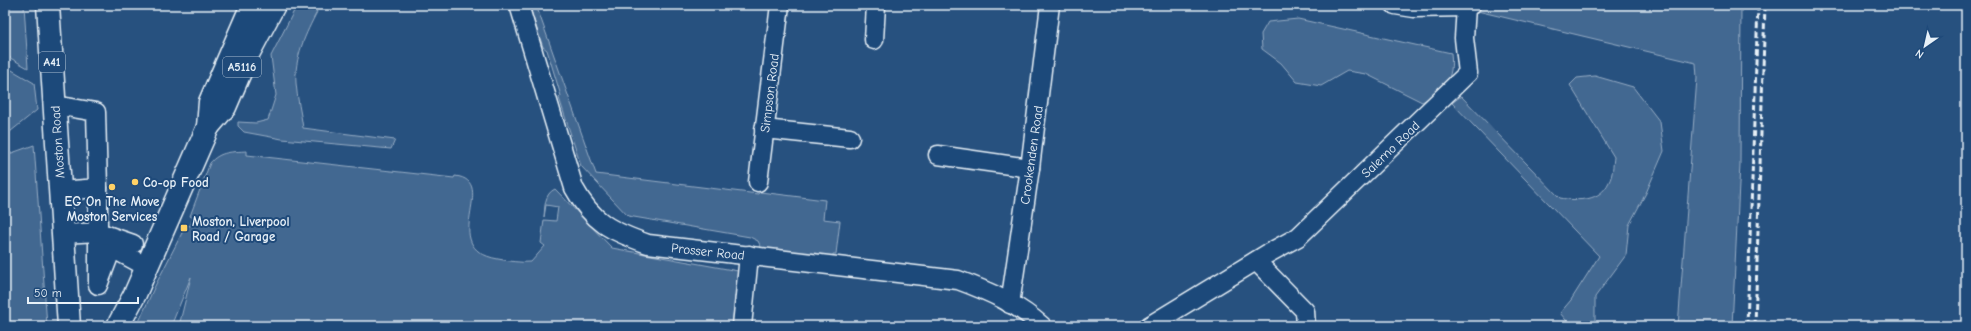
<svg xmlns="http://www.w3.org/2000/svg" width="1971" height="331" viewBox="0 0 1971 331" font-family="'Comic Neue',sans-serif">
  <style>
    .green { fill: #436891; stroke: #96acc4 }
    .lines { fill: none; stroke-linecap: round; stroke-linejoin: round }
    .minor-casing { stroke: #e8f1f8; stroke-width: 21 }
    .trunk-casing { stroke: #e8f1f8; stroke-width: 25 }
    .minor { stroke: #1f4a7a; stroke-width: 18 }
    .trunk { stroke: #1f4a7a; stroke-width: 22 }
    .rail { stroke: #e8f1f8; stroke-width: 3; stroke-dasharray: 6 3; stroke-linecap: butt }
    .poi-dot { fill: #ffd166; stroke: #1f4a7a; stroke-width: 1.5 }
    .labels { text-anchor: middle; stroke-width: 4; stroke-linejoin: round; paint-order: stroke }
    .shield { fill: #1f4a7a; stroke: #acbfd2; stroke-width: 1 }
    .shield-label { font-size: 12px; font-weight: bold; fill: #e8f1f8 }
    .street-label { font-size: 13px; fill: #e8f1f8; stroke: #1f4a7a }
    .poi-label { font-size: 13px; font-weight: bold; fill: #e8f1f8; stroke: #1f4a7a; text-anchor: start }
  </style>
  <rect width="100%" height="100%" fill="#27517f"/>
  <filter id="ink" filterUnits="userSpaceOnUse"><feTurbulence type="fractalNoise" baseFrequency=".025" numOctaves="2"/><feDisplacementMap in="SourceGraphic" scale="8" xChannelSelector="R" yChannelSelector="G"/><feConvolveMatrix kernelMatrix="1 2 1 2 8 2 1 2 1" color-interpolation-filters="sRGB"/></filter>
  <g filter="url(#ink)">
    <g class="green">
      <path d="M 5,5 L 24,5 L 28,68 L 5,55 Z"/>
      <path d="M 299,5 L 313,5 L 317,12 C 306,33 294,58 296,83 C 297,98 301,113 303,128 L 395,140 L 391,149 L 282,139 L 244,132 L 238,126 L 238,122 L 256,123 L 268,120 L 276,95 L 271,56 L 296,7 Z"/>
      <path d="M 529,5 L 536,5 L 596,174 L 758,194 L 760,192 L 825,200 L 823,219 L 840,221 L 836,254 L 833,254 L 833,258 L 762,249 L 758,241 L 750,237 L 628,216 L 581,166 L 559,98 L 561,96 L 547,50 L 543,47 Z"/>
      <path d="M 1480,5 L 1741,5 L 1740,164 L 1732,326 L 1678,326 L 1697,78 L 1696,63 L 1469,9 Z"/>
      <path d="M 1298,19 L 1451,53 C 1454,80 1445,89 1422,102 L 1366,74 L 1347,71 L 1321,86 L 1297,82 L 1281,63 L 1262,49 L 1261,34 L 1268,22 Z"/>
      <path d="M 5,66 L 34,83 L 37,110 L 5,136 Z"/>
      <path d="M 1595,76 L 1633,87 L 1660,122 L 1664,151 L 1646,193 L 1629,225 L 1626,255 L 1595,297 L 1595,322 L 1598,326 L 1571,326 L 1560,313 L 1571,300 L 1599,256 L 1452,103 L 1461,96 L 1560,198 C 1578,201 1600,202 1609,182 C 1613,175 1613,164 1614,157 L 1570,85 L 1577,78 Z"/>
      <path d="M 34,145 L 47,326 L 5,326 L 5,159 L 9,154 Z"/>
      <path d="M 247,151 L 247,155 L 454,178 L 455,176 C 501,181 435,248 498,259 C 509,261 519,263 531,262 L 545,246 L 541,243 L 544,220 L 556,221 L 558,207 L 546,205 L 544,217 C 545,207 544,194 555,189 L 612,248 L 738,271 L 732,326 L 179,326 L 191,277 L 171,326 L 137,326 L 154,288 L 186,225 L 190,226 L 193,218 L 190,216 L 210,163 C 220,151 232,152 247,151 Z"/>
    </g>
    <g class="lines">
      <g class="minor-casing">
        <g id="minor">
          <path d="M 519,5 L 574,188 C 593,223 611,231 648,244 L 958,280 C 988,291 1018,304 1042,326"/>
          <path d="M 1395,5 L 1414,8 L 1466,7 L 1471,5"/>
          <path d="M 874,40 L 876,5"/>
          <path d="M 55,105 L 96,112 L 98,188 L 60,191"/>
          <path d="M 764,129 L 850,138"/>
          <path d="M 938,155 L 1030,168"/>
          <path d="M 758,182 L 780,5"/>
          <path d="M 98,188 L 98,285 L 112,248 L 147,267"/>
          <path d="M 63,234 L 98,232 L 133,244"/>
          <path d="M 1256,261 L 1305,311 L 1306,326"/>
          <path d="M 1010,304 L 1030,168 L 1050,5"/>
          <path d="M 742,326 L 749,255"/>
          <path d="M 1149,326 L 1267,254 L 1298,237 L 1468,73 L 1464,38 L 1466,7"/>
        </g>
      </g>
      <g class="trunk-casing">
        <g id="trunk">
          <path d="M 48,5 L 69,326"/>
          <path d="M 208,127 L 210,102 L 252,5"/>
          <path d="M 118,326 L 135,294 L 208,127 L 225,107 L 247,56 L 274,5"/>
        </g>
      </g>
      <use href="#minor" class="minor"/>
      <use href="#trunk" class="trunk"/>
      <g class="rail">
        <path d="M 1747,326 L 1758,5"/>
        <path d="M 1755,326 L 1765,5"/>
      </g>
    </g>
  </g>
  <g class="poi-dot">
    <circle cx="135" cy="182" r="4"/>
    <circle cx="112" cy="187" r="4"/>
    <rect x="180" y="224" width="8" height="8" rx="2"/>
  </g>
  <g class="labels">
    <g class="shield">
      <rect x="39" y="52" width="26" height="20" rx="3"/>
      <rect x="223" y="57" width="38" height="20" rx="3"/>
    </g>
    <g class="shield-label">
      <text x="52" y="66">A41</text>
      <text x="242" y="71">A5116</text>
    </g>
    <g class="street-label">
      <text transform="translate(769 93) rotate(-83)" y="5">Simpson Road</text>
      <text transform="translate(57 142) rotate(-94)" y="5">Moston Road</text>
      <text transform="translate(1390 149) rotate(-44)" y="5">Salerno Road</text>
      <text transform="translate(1031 155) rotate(-82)" y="5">Crookenden Road</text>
      <text transform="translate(708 251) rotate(6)" y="5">Prosser Road</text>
    </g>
    <g class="poi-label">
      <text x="143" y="187">Co-op Food</text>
      <text x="112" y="206" text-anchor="middle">EG On The Move<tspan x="112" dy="15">Moston Services</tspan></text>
      <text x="192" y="226">Moston, Liverpool<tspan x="192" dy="15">Road / Garage</tspan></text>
    </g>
  </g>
  <rect width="1971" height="331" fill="none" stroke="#1f4a7a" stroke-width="20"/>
  <rect x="10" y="10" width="1951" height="311" fill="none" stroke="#e8f1f8" stroke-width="1.5" filter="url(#ink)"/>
  <g transform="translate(1925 46) rotate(214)" stroke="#1f4a7a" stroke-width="3" paint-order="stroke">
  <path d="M0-3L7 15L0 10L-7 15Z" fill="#e8f1f8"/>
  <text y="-6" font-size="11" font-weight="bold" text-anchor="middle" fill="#e8f1f8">N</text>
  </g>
  <path d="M28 297v6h110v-6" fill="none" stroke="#e8f1f8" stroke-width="2"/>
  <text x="34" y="297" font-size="12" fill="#e8f1f8" stroke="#1f4a7a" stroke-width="3" paint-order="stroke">50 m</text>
</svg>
